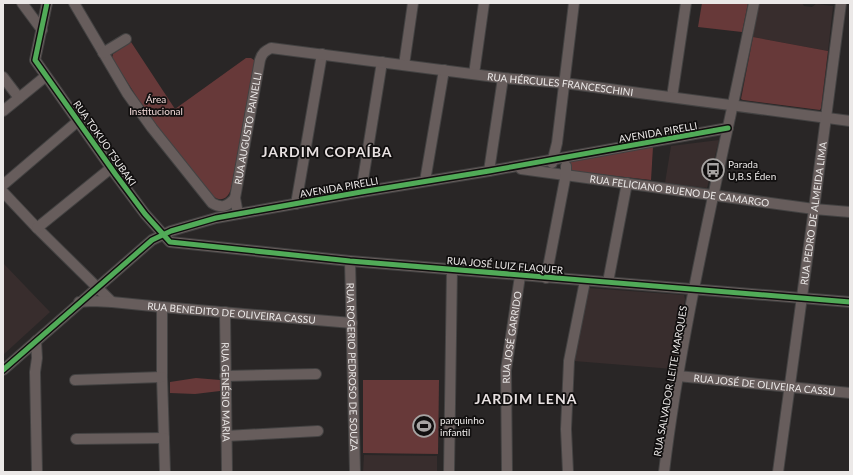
<svg xmlns="http://www.w3.org/2000/svg" width="853" height="475" viewBox="0 0 853 475" font-family="Lato,sans-serif">
  <style>
    .built { fill: #382d2d }
    .green { fill: #673939 }
    .lines { fill: none; stroke-linecap: round; stroke-linejoin: round }
    .minor-casing { stroke: #434242; stroke-width: 12 }
    .minor { stroke: #675d5c; stroke-width: 10 }
    .cycleway-casing { stroke: #110f0f; stroke-width: 8 }
    .cycleway { stroke: #51ab58; stroke-width: 5 }
    .labels { text-anchor: middle; stroke-width: 3.5; stroke-linejoin: round; paint-order: stroke }
    .street-label { font-size: 10px; fill: #ebe8e7; stroke: #110f0f }
    .park-label { font-size: 10px; fill: #f1d9d8; stroke: #110f0f }
    .poi-label { font-size: 10px; fill: #ebe8e7; stroke: #110f0f; text-anchor: start }
    .district-label { font-size: 14px; font-weight: bold; letter-spacing: 1px; fill: #e8e1e1; stroke: #110f0f }
  </style>
  <rect width="100%" height="100%" fill="#292626"/>
  <g class="built">
    <path d="M 759,3 L 802,3 L 804,6 L 812,7 L 816,4 L 833,6 L 828,51 L 753,37 Z"/>
    <path d="M 719,140 L 707,188 L 665,183 L 671,146 Z"/>
    <path d="M 3,263 L 50,312 L 3,355 Z"/>
    <path d="M 588,288 L 684,295 L 685,299 L 673,369 L 574,361 Z"/>
    <path d="M 364,455 L 437,456 L 437,472 L 363,472 Z"/>
  </g>
  <g class="green">
    <path d="M 702,3 L 748,3 L 742,32 L 698,27 Z"/>
    <path d="M 753,37 L 828,51 L 821,108 L 820,110 L 743,100 L 741,99 Z"/>
    <path d="M 131,42 L 175,109 L 246,58 L 251,58 L 254,60 L 254,70 L 231,189 C 228,198 221,203 213,196 L 154,124 L 112,58 L 113,54 Z"/>
    <path d="M 653,147 L 651,180 L 572,171 L 570,161 Z"/>
    <path d="M 196,378 L 220,380 L 220,391 L 195,394 L 170,393 L 170,382 Z"/>
    <path d="M 363,380 L 439,380 L 438,454 L 363,453 Z"/>
  </g>
  <g class="lines">
    <g class="minor-casing">
      <g id="minor">
        <path d="M 22,3 L 42,30"/>
        <path d="M 47,3 L 35,60 L 116,175 L 145,214 L 170,242 L 350,261 L 850,302"/>
        <path d="M 74,3 L 127,93 L 152,128 L 212,203 C 222,209 228,206 235,198"/>
        <path d="M 103,53 L 126,39"/>
        <path d="M 404,65 L 413,3"/>
        <path d="M 474,74 L 484,3"/>
        <path d="M 3,77 L 19,98"/>
        <path d="M 672,97 L 686,3"/>
        <path d="M 3,111 L 46,76"/>
        <path d="M 552,163 L 557,143 L 574,3"/>
        <path id="s1" d="M 521,169 L 814,209 L 850,212"/>
        <path d="M 489,171 L 503,78"/>
        <path d="M 425,181 L 444,70"/>
        <path d="M 3,185 L 78,121"/>
        <path d="M 3,192 L 37,228 L 112,302"/>
        <path d="M 361,192 L 382,62"/>
        <path d="M 296,204 L 322,54"/>
        <path id="s2" d="M 238,214 L 235,198 L 260,60 C 262,53 265,51 271,48 L 503,78 L 564,83 L 850,121"/>
        <path d="M 37,228 L 111,168"/>
        <path id="s3" d="M 350,261 L 355,472"/>
        <path d="M 546,278 L 566,174 L 566,166"/>
        <path d="M 608,282 L 627,183"/>
        <path id="s4" d="M 79,302 L 92,301 L 112,302 L 162,307 L 352,323"/>
        <path d="M 162,307 L 162,377 L 165,472"/>
        <path id="s5" d="M 225,312 L 227,472"/>
        <path d="M 36,341 L 37,358 L 35,372 L 37,472"/>
        <path d="M 3,370 L 152,240 L 171,231 L 216,218 L 238,214 L 361,192 L 489,171 L 728,128"/>
        <path d="M 225,376 L 316,374"/>
        <path id="s6" d="M 678,376 L 850,393"/>
        <path d="M 75,380 L 162,377"/>
        <path d="M 226,436 L 318,431"/>
        <path d="M 76,439 L 164,438"/>
        <path d="M 449,472 L 452,269"/>
        <path id="s7" d="M 507,472 L 506,370 L 520,276"/>
        <path d="M 568,472 L 566,429 L 569,361 L 585,281"/>
        <path d="M 664,472 C 683,314 723,159 754,3"/>
        <path id="s8" d="M 778,472 L 814,209 L 841,3"/>
      </g>
    </g>
    <use href="#minor" class="minor"/>
    <g class="cycleway-casing">
      <g id="cycleway">
        <path d="M 47,3 L 35,60 L 116,175 L 145,214 L 170,242 L 350,261 L 850,302"/>
        <path d="M 3,370 L 152,240 L 171,231 L 216,218 L 238,214 L 361,192 L 489,171 L 728,128"/>
      </g>
    </g>
    <use href="#cycleway" class="cycleway"/>
  </g>
  <defs>
    <g id="bus-ring" transform="scale(1.15)"><circle r="9.5" fill="#110f0f" stroke="#a7a4a3" stroke-width="1.5"/><path d="M-5-6H5V4H4V6H2V4H-2V6H-4V4H-5ZM-3.5-4V0h7V-4ZM-3.5 1.2v1.5H-2V1.2ZM2 1.2v1.5H3.5V1.2Z" fill="#a7a4a3"/></g>
    <g id="stadium-ring" transform="scale(1.15)"><circle r="9.5" fill="#110f0f" stroke="#a7a4a3" stroke-width="1.5"/><path d="M0-5a6.5 5 0 1 0 0 10a6.5 5 0 1 0 0-10ZM-3.5-1.8h7v3.6h-7Z" fill="#a7a4a3"/></g>
  </defs>
  <g fill-rule="evenodd">
    <use href="#bus-ring" x="713" y="170"/>
    <use href="#stadium-ring" x="424" y="426"/>
  </g>
  <g class="labels">
    <g class="street-label">
      <text dy="4" stroke="none"><textPath href="#s2" startOffset="465">RUA HÉRCULES FRANCESCHINI</textPath></text>
      <text dy="4" stroke="none"><textPath href="#s2" startOffset="87">RUA AUGUSTO PAINELLI</textPath></text>
      <text transform="translate(658 132) rotate(-10)" y="4">AVENIDA PIRELLI</text>
      <text transform="translate(105 143) rotate(55)" y="4">RUA TOKUO TSUBAKI</text>
      <text transform="translate(339 187) rotate(-10)" y="4">AVENIDA PIRELLI</text>
      <text dy="4" stroke="none"><textPath href="#s1" startOffset="160">RUA FELICIANO BUENO DE CAMARGO</textPath></text>
      <text dy="4" stroke="none"><textPath href="#s8" startOffset="261">RUA PEDRO DE ALMEIDA LIMA</textPath></text>
      <text transform="translate(505 265) rotate(5)" y="4">RUA JOSÉ LUIZ FLAQUER</text>
      <text dy="4" stroke="none"><textPath href="#s4" startOffset="153">RUA BENEDITO DE OLIVEIRA CASSU</textPath></text>
      <text dy="4" stroke="none"><textPath href="#s7" startOffset="135">RUA JOSÉ GARRIDO</textPath></text>
      <text dy="4" stroke="none"><textPath href="#s3" startOffset="106">RUA ROGERIO PEDROSO DE SOUZA</textPath></text>
      <text transform="translate(670 381) rotate(-80)" y="4">RUA SALVADOR LEITE MARQUES</text>
      <text dy="4" stroke="none"><textPath href="#s6" startOffset="87">RUA JOSÉ DE OLIVEIRA CASSU</textPath></text>
      <text dy="4" stroke="none"><textPath href="#s5" startOffset="80">RUA GENÉSIO MARIA</textPath></text>
    </g>
    <g class="park-label">
      <text x="156" y="103">Área<tspan x="156" dy="12">Institucional</tspan></text>
    </g>
    <g class="poi-label">
      <text x="728" y="168">Parada<tspan x="728" dy="12">U,B.S Éden</tspan></text>
      <text x="440" y="424">parquinho<tspan x="440" dy="12">infantil</tspan></text>
    </g>
    <g class="district-label">
      <text x="327" y="157">JARDIM COPAÍBA</text>
      <text x="526" y="404">JARDIM LENA</text>
    </g>
  </g>
  <rect width="853" height="475" fill="none" stroke="#ebe8e7" stroke-width="8"/>
</svg>
